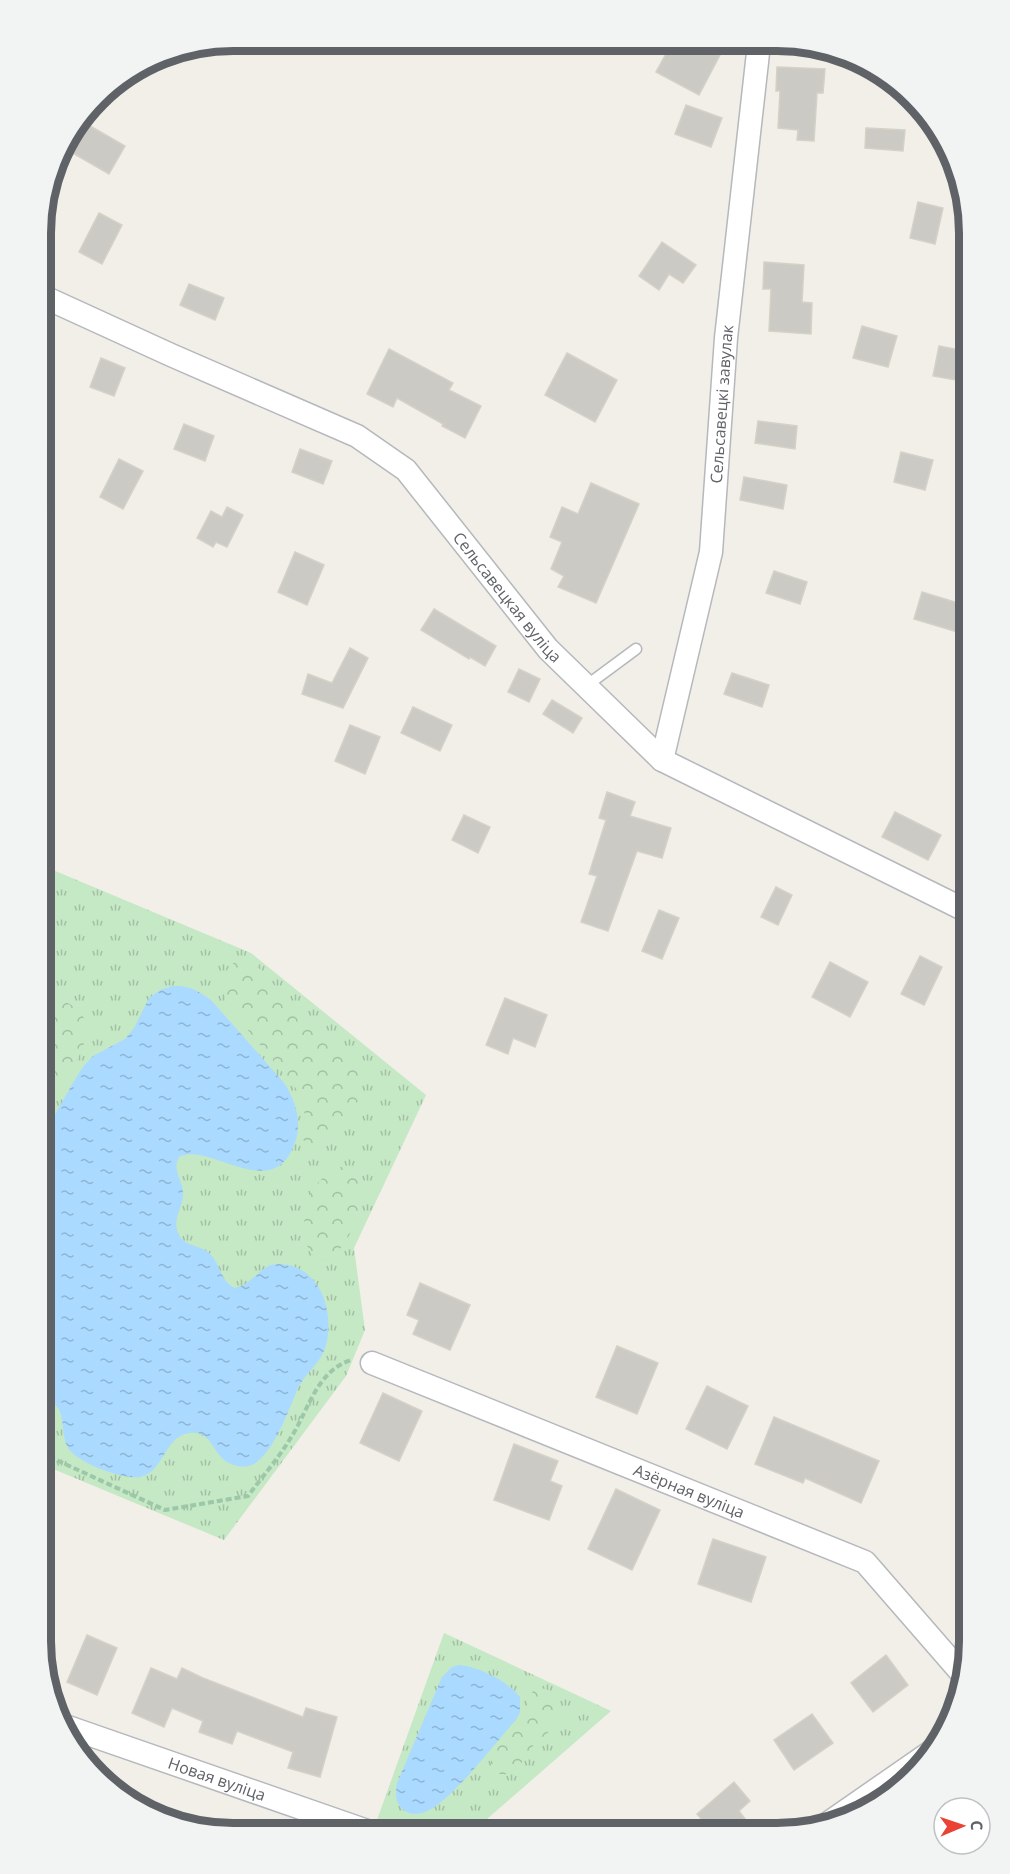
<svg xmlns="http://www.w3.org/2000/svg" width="1010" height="1874" viewBox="0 0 1010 1874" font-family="'Open Sans',sans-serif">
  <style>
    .grass { fill: url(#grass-tufts) }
    .forest { fill: url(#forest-crowns) }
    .water { fill: url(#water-ripples) }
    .building { fill: #cccac5; stroke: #d6d1c6; stroke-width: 1.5 }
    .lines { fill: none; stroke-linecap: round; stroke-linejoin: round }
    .lane-casing { stroke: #b5b8bc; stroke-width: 13 }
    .street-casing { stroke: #b5b8bc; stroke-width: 25 }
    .path { stroke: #9cc7a9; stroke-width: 4; stroke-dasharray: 6 3; stroke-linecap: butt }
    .lane { stroke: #fff; stroke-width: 10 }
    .street { stroke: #fff; stroke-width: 22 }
    .labels { text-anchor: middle; stroke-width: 5; stroke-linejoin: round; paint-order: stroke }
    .street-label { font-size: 16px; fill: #5f6368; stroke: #fff }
    .rim { fill: none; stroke: #5f6368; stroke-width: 8 }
  </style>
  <defs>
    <pattern id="grass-tufts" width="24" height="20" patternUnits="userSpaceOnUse" patternTransform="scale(1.5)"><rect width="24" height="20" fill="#c5e8c5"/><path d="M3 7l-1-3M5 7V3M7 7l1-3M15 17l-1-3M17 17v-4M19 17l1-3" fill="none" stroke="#a3c0a4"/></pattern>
    <pattern id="forest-crowns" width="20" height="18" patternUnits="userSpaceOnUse" patternTransform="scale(1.5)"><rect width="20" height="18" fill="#c5e8c5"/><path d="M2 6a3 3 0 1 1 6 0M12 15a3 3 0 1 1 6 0" fill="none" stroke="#a3c0a4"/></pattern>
    <pattern id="water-ripples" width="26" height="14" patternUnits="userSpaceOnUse" patternTransform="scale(1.5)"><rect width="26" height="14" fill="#aadaff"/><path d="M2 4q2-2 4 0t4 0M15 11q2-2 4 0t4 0" fill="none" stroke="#8eb4d2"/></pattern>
  </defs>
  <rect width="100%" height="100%" fill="#f1efe8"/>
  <g class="grass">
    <path d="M 41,865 L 251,953 L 426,1095 L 354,1248 L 365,1330 L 346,1376 L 224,1540 L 41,1464 Z"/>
    <path d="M 444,1633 L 611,1711 L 471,1833 L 401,1832 L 377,1820 Z"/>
  </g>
  <g class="forest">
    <path d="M 239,960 C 262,962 269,982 284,996 C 309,1020 382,1058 357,1103 C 352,1111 344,1115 338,1122 C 329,1132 328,1146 318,1153 L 311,1151 L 305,1145 L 303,1138 L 305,1115 L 299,1092 L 228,1006 C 221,989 220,968 239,960 Z"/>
    <path d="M 41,991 C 56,999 75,1002 84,1018 C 96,1039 63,1091 41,1096 Z"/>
    <path d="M 339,1167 C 385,1165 351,1251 329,1258 C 299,1268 302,1211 309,1196 C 316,1183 326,1173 339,1167 Z"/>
    <path d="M 538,1688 C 547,1689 553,1690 557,1698 C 570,1721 545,1733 532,1747 C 527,1753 524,1760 519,1766 C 507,1781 484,1775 493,1755 C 498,1741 516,1733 523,1720 C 529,1708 525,1694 538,1688 Z"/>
  </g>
  <g class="water">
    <path d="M 173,986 C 189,985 199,991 212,1001 L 285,1084 C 296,1103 303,1123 294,1145 C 272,1204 208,1141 179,1157 C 172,1170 182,1179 183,1192 C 184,1207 172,1217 178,1233 C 184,1248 202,1244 211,1255 C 221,1266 221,1282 235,1288 C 253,1285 260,1264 278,1264 C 322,1264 337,1317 324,1351 C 318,1365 305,1374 298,1388 C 289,1409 273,1455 252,1465 C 247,1467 243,1467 238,1466 C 211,1462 216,1429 189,1433 C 164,1437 164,1472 140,1477 C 123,1480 74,1462 67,1446 C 59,1428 69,1401 41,1400 L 41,1139 L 74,1081 L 83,1067 L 93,1056 L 125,1039 L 134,1028 L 149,998 L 160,990 Z"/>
    <path d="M 459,1665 C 478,1666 509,1682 520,1697 L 520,1712 L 516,1720 C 493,1745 460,1790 433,1808 C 425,1813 415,1816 407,1812 C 395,1806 395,1794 397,1783 L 442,1677 L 452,1667 Z"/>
  </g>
  <g class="building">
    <path d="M 672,43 L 698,43 L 720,55 L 699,95 L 656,72 Z"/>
    <path d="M 777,67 L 825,69 L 823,93 L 817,93 L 814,141 L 797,140 L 798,130 L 778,128 L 780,91 L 776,91 Z"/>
    <path d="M 686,105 L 722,118 L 711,147 L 675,134 Z"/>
    <path d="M 85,123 L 125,146 L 109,174 L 69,151 Z"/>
    <path d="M 866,128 L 905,130 L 903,151 L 865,148 Z"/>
    <path d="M 918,202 L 943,208 L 935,244 L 910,238 Z"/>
    <path d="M 99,213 L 122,225 L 102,264 L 79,252 Z"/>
    <path d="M 662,242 L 696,265 L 683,283 L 669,274 L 659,290 L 639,276 Z"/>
    <path d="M 764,262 L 804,265 L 802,302 L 812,303 L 811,334 L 769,331 L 771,289 L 763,289 Z"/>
    <path d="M 189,284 L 224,298 L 215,320 L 180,305 Z"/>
    <path d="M 862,326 L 897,336 L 888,367 L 853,358 Z"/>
    <path d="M 939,346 L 966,351 L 961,381 L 933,376 Z"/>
    <path d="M 389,349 L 453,383 L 449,390 L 481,406 L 465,438 L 442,426 L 443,424 L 397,398 L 393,407 L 367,394 Z"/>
    <path d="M 567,353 L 617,380 L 595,422 L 545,395 Z"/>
    <path d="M 101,358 L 125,368 L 114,396 L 90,387 Z"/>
    <path d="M 758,421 L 797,426 L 795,449 L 755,443 Z"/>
    <path d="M 184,424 L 214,436 L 205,461 L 174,449 Z"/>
    <path d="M 300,449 L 332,461 L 323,484 L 292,472 Z"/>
    <path d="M 901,452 L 933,460 L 925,490 L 894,482 Z"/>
    <path d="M 119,459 L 143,471 L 123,509 L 100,497 Z"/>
    <path d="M 744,477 L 787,485 L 783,509 L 740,500 Z"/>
    <path d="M 591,483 L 639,504 L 596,603 L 558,587 L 564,576 L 551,569 L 562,542 L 550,537 L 562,507 L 578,514 Z"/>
    <path d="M 227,507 L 243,515 L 227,547 L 216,542 L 213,547 L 197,538 L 211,511 L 222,517 Z"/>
    <path d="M 295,552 L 324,565 L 307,605 L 278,592 Z"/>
    <path d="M 774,571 L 807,582 L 800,604 L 766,593 Z"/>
    <path d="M 922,592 L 968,606 L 961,633 L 914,619 Z"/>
    <path d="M 434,609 L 496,646 L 485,666 L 470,657 L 469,659 L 421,630 Z"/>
    <path d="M 350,648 L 368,658 L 343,708 L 302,694 L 308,674 L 332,683 Z"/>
    <path d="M 519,669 L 540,679 L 529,702 L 508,692 Z"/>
    <path d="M 732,673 L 769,685 L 762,707 L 724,694 Z"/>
    <path d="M 552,700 L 582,718 L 573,733 L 543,714 Z"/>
    <path d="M 413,707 L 452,725 L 440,751 L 401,733 Z"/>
    <path d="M 350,725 L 380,737 L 365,774 L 335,761 Z"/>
    <path d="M 607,792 L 635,802 L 630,816 L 671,828 L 662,858 L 637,851 L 608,931 L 581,922 L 597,876 L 589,874 L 606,820 L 599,818 Z"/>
    <path d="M 895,812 L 941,835 L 928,860 L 882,837 Z"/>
    <path d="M 464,815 L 490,827 L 478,853 L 452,840 Z"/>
    <path d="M 776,887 L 792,895 L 778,925 L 761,917 Z"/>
    <path d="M 659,910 L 679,918 L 662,959 L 642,951 Z"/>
    <path d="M 920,956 L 942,967 L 924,1005 L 901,994 Z"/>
    <path d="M 830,962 L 868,982 L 850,1017 L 812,997 Z"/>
    <path d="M 505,998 L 547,1015 L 535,1047 L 513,1038 L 508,1054 L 486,1045 Z"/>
    <path d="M 420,1283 L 470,1305 L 450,1350 L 413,1334 L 419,1320 L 407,1315 Z"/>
    <path d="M 617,1346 L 658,1363 L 637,1414 L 596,1397 Z"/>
    <path d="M 707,1386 L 748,1406 L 727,1449 L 686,1429 Z"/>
    <path d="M 383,1393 L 422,1411 L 399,1461 L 360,1443 Z"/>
    <path d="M 774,1417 L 879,1461 L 861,1503 L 805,1478 L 803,1483 L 755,1464 Z"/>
    <path d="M 514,1444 L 558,1461 L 550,1481 L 562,1486 L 549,1520 L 494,1500 Z"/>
    <path d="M 616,1489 L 660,1510 L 632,1570 L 588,1549 Z"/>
    <path d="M 713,1539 L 766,1557 L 751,1602 L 698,1584 Z"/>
    <path d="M 87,1635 L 117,1648 L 97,1695 L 67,1682 Z"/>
    <path d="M 886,1655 L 908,1685 L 873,1712 L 851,1683 Z"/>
    <path d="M 151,1668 L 177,1679 L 182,1668 L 203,1678 L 303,1717 L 306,1708 L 337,1717 L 320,1777 L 288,1768 L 293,1752 L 237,1731 L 232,1744 L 199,1732 L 203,1721 L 172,1708 L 164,1727 L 132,1713 Z"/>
    <path d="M 812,1714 L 833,1743 L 794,1770 L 774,1740 Z"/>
    <path d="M 734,1782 L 750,1801 L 739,1811 L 745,1819 L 732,1830 L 726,1823 L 714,1833 L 697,1814 Z"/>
  </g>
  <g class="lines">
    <g class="lane-casing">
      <path id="lane" d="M 586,686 L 636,649"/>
    </g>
    <g class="street-casing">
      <g id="street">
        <path id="s1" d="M 42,296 L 171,355 L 357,436 L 406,470 L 548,649 L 662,760 L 969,912"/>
        <path id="s2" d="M 662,760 L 711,552 L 726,338 L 759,44"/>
        <path id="s3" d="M 372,1363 L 865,1562 L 965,1677"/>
        <path id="s4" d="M 62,1725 L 370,1832"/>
        <path d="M 824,1826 L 935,1749"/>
      </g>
    </g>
    <path class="path" d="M 41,1453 L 165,1510 L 248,1496 C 262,1477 278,1459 290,1439 C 308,1412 316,1371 351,1360"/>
    <use href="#lane" class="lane"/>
    <use href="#street" class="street"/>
  </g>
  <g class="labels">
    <g class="street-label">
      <text dy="6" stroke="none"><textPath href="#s2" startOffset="362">Сельсавецкі завулак</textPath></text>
      <text dy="6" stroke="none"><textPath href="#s1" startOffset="567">Сельсавецкая вуліца</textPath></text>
      <text dy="6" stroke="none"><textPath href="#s3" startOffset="342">Азёрная вуліца</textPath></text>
      <text dy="6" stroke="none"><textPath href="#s4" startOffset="164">Новая вуліца</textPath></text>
    </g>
  </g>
  <path d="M0 0H1010V1874H0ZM233 51H777A182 182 0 0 1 959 233V1641A182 182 0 0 1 777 1823H233A182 182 0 0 1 51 1641V233A182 182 0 0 1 233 51Z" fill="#f2f3f3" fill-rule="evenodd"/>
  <path class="rim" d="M233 51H777A182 182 0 0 1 959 233V1641A182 182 0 0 1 777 1823H233A182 182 0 0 1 51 1641V233A182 182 0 0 1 233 51Z"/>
  <g transform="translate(962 1826) rotate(88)"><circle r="28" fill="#ffffff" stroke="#bfc1c3" stroke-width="1.5"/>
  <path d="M0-4.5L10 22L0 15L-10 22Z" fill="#ea4335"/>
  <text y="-9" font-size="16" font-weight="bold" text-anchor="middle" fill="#5f6368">С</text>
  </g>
</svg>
